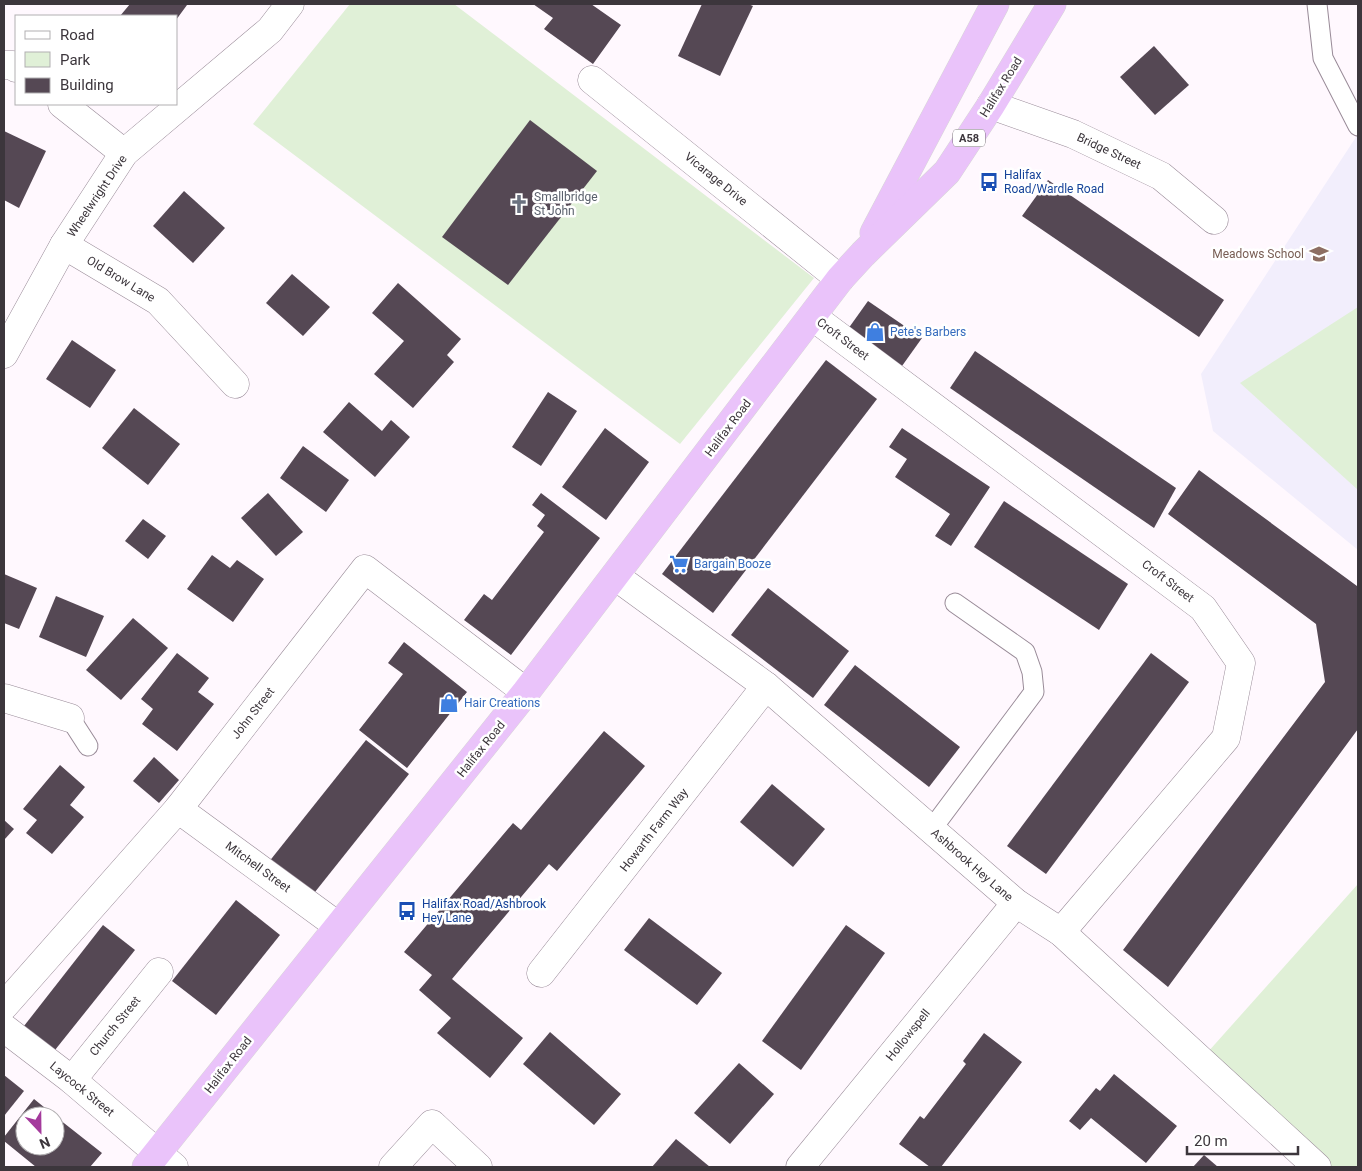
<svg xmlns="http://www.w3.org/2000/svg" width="1362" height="1171" viewBox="0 0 1362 1171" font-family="Roboto,sans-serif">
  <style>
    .education { fill: #f2eefc }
    .green { fill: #e0f0d7 }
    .building { fill: #554854 }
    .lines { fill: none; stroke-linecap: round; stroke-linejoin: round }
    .service-casing { stroke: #998b98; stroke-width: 21 }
    .minor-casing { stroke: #998b98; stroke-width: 29 }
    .trunk-casing { stroke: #d8d7d8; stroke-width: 29 }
    .service { stroke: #fff; stroke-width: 19 }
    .minor { stroke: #fff; stroke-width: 28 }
    .trunk { stroke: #eac3fa; stroke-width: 28 }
    .labels { text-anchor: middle; stroke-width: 5; stroke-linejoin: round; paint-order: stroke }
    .shield { fill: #fff; stroke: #767276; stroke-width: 1 }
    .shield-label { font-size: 11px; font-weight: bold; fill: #3c363c }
    .street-label { font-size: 12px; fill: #3c363c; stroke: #fff }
    .transit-label { font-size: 12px; fill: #164399; stroke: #fff; text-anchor: start }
    .worship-label { font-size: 12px; fill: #5b616d; stroke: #fff; text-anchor: start }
    .education-label { font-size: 12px; fill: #785e54; stroke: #fff; text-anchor: end }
    .shop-label { font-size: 12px; fill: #366cbe; stroke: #fff; text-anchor: start }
  </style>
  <rect width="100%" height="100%" fill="#fff8fe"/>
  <path class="education" d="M 1358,134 L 1358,550 L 1213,431 L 1201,374 Z"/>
  <g class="green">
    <path d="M 350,4 L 454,4 L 814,278 L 680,444 L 253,124 Z"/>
    <path d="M 1358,307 L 1358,490 L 1240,383 Z"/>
    <path d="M 1358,884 L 1358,1167 L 1327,1167 L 1207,1053 Z"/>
  </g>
  <g class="building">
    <path d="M 130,4 L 184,4 L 187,5 L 176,20 L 176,16 L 120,16 Z"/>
    <path d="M 533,4 L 591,4 L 621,25 L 593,64 L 544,29 L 553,18 Z"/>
    <path d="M 702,4 L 748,4 L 753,6 L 720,76 L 678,56 Z"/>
    <path d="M 1154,46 L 1189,85 L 1155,115 L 1120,77 Z"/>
    <path d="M 530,120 L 597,171 L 508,285 L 442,237 Z"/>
    <path d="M 4,131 L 46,151 L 19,208 L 4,200 Z"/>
    <path d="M 1048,180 L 1224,300 L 1199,337 L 1022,216 Z"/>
    <path d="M 184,191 L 225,228 L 193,263 L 153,226 Z"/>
    <path d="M 292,274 L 330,307 L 303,336 L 266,303 Z"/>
    <path d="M 398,283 L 461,339 L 447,355 L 454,362 L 413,408 L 374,374 L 404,341 L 372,313 Z"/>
    <path d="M 868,301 L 922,338 L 902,366 L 848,329 Z"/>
    <path d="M 72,340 L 116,370 L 90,408 L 46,379 Z"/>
    <path d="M 975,351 L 1176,488 L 1154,528 L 950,388 Z"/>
    <path d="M 826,360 L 877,399 L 713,613 L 662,574 Z"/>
    <path d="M 548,392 L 577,411 L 541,466 L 512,447 Z"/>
    <path d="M 349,402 L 382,431 L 391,420 L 410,437 L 375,477 L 323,432 Z"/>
    <path d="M 134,408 L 180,444 L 148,485 L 102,448 Z"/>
    <path d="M 605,428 L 649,462 L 606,520 L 562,487 Z"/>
    <path d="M 902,428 L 990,487 L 951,546 L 935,536 L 950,514 L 895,477 L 907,459 L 889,447 Z"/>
    <path d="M 303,446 L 349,480 L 326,512 L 280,478 Z"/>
    <path d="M 1199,470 L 1357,586 L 1358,729 L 1168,987 L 1123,950 L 1325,682 L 1316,624 L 1168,514 Z"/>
    <path d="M 268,493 L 303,532 L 276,556 L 241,518 Z"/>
    <path d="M 541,493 L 600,538 L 511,655 L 464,620 L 484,594 L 492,600 L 544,532 L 537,526 L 545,515 L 532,505 Z"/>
    <path d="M 1004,501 L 1128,584 L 1099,630 L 974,547 Z"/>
    <path d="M 143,519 L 166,536 L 148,559 L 125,541 Z"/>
    <path d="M 212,555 L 230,568 L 237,560 L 264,579 L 233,622 L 187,589 Z"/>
    <path d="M 4,574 L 37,588 L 19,629 L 4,623 Z"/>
    <path d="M 768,588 L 849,651 L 813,698 L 731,635 Z"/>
    <path d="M 56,596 L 104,616 L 86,657 L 39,637 Z"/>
    <path d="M 133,618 L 168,648 L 121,700 L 86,670 Z"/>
    <path d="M 404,642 L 467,692 L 407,768 L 359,730 L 403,674 L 388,663 Z"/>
    <path d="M 177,653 L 209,678 L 198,692 L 214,704 L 177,751 L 142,724 L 153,709 L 141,699 Z"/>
    <path d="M 1151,653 L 1189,682 L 1046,874 L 1007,846 Z"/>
    <path d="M 855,665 L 960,747 L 929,787 L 824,705 Z"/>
    <path d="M 604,731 L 645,766 L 557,871 L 549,864 L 452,979 L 523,1038 L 490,1078 L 437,1033 L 451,1018 L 419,990 L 432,975 L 404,952 L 513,823 L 521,830 Z"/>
    <path d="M 366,740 L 409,774 L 311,897 L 268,863 Z"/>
    <path d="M 154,757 L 179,780 L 159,803 L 133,781 Z"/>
    <path d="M 60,765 L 85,787 L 70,805 L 84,817 L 52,854 L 26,833 L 37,820 L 23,809 Z"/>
    <path d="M 772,784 L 825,829 L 793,867 L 740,822 Z"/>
    <path d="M 4,820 L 14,829 L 4,840 Z"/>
    <path d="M 236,900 L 280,935 L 216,1015 L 172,981 Z"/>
    <path d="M 649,918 L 722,973 L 697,1005 L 624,950 Z"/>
    <path d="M 103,925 L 135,950 L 55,1050 L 24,1026 Z"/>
    <path d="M 846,925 L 885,953 L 801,1070 L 762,1041 Z"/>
    <path d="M 550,1032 L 621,1094 L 594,1125 L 523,1064 Z"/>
    <path d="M 984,1033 L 1022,1062 L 941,1167 L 930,1167 L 899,1144 L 920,1116 L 924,1119 L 966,1064 L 963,1061 Z"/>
    <path d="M 739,1063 L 774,1094 L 730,1144 L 694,1113 Z"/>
    <path d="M 1114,1074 L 1177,1126 L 1146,1163 L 1091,1118 L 1080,1130 L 1069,1121 L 1096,1088 L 1100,1091 Z"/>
    <path d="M 4,1075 L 24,1091 L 4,1116 Z"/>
    <path d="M 34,1099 L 55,1116 L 25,1116 L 25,1146 L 55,1146 L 55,1116 L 102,1153 L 90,1167 L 36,1167 L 4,1141 L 4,1137 Z"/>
    <path d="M 676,1139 L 710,1167 L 652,1167 Z"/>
    <path d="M 1204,1155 L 1218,1167 L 1193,1167 Z"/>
  </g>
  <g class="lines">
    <g class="service-casing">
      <g id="service">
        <path d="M 1317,4 L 1323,58 L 1358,126"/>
        <path d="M 70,718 L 88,746"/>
        <path d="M 931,830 L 1034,692 L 1032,672 L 1025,652 L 955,603"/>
      </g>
    </g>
    <g class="minor-casing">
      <g id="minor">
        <path d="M 4,65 L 13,65 L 16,68"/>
        <path d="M 592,80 L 840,279"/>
        <path d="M 62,104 L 124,153"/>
        <path d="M 991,105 L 1073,134 L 1161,176 L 1214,220"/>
        <path d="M 64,245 L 158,301 L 235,384"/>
        <path d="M 813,317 L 1203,608 L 1241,663 L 1226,738 L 1061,932"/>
        <path d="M 4,354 L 64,245 L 124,153 L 270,30 L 290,4"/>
        <path d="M 615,576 L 766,686 L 1016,903 L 1061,932 L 1317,1167"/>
        <path d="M 4,698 L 70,718"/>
        <path d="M 178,809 L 338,926"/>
        <path d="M 541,973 L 766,686"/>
        <path d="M 4,1006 L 178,809 L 365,569 L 526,692"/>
        <path d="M 4,1028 L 72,1080 L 174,1167"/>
        <path d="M 72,1080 L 159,972"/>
        <path d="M 393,1167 L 432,1124 L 478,1167"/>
        <path d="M 800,1167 L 1016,903"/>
      </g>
    </g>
    <g class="trunk-casing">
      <g id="trunk">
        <path d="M 874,233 L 995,4"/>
        <path d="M 146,1167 L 526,692 L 840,279 L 863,254 L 947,172 L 991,105 L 1052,4"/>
      </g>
    </g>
    <use href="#service" class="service"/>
    <use href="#minor" class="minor"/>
    <use href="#trunk" class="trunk"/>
  </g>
  <defs>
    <g id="bus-bare" transform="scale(1.5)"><path d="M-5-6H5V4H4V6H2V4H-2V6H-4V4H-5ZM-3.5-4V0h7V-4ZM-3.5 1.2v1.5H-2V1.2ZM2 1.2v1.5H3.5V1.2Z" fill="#1a4fb4" stroke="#fff" stroke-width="2.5" paint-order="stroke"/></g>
    <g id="church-bare" transform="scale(1.5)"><path d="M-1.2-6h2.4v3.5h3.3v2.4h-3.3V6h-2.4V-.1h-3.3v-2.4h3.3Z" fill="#6b7280" stroke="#fff" stroke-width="2.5" paint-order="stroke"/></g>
    <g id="school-bare" transform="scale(1.5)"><path d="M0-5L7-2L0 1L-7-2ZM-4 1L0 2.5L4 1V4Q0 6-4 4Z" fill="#8d6e63" stroke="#fff" stroke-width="2.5" paint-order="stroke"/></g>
    <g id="shop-bare" transform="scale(1.5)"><path d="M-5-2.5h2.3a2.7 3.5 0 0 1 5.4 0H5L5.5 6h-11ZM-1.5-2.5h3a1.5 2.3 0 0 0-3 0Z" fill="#3f7fe0" stroke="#fff" stroke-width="2.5" paint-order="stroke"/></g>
    <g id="supermarket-bare" transform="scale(1.5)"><path d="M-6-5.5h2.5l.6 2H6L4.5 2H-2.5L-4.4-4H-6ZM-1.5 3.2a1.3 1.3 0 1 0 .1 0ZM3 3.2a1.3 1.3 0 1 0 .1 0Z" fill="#3f7fe0" stroke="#fff" stroke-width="2.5" paint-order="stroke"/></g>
  </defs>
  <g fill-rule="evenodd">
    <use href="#bus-bare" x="989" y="182"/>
    <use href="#church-bare" x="519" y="204"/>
    <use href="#school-bare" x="1319" y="254"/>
    <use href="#shop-bare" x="875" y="332"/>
    <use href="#supermarket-bare" x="679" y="564"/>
    <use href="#shop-bare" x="449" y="703"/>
    <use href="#bus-bare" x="407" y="911"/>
  </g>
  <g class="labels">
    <rect class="shield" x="953" y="129.5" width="32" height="17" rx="4"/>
    <g class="shield-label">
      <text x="969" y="142">A58</text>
    </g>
    <g class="street-label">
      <text transform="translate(1001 87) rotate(-58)" y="4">Halifax Road</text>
      <text transform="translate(1109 151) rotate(25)" y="4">Bridge Street</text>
      <text transform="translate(716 179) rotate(39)" y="4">Vicarage Drive</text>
      <text transform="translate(97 196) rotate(-56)" y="4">Wheelwright Drive</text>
      <text transform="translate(121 279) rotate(31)" y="4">Old Brow Lane</text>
      <text transform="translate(843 339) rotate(37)" y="4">Croft Street</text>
      <text transform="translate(728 428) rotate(-53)" y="4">Halifax Road</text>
      <text transform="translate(1168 581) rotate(37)" y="4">Croft Street</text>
      <text transform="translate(253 713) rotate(-52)" y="4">John Street</text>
      <text transform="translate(481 749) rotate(-51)" y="4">Halifax Road</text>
      <text transform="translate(654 830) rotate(-52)" y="4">Howarth Farm Way</text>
      <text transform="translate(972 865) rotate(41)" y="4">Ashbrook Hey Lane</text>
      <text transform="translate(258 867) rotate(36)" y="4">Mitchell Street</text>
      <text transform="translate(115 1026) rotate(-51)" y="4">Church Street</text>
      <text transform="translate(908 1035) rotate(-51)" y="4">Hollowspell</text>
      <text transform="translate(228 1065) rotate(-52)" y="4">Halifax Road</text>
      <text transform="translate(82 1089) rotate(39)" y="4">Laycock Street</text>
    </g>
    <g class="transit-label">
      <text x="1004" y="179">Halifax<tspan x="1004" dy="14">Road/Wardle Road</tspan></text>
      <text x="422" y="908">Halifax Road/Ashbrook<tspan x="422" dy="14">Hey Lane</tspan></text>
    </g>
    <g class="worship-label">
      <text x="534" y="201">Smallbridge<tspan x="534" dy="14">St John</tspan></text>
    </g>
    <g class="education-label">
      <text x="1304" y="258">Meadows School</text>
    </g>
    <g class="shop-label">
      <text x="890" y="336">Pete's Barbers</text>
      <text x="694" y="568">Bargain Booze</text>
      <text x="464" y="707">Hair Creations</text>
    </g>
  </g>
  <rect width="1362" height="1171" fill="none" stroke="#3c363c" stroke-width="10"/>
  <rect x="15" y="15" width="162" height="90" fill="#ffffff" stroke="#b1afb1"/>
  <rect x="25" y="31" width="25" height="8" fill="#ffffff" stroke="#b1afb1"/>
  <text x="60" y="40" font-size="15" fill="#3c363c">Road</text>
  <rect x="25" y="52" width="25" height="15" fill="#e0f0d7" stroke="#b1afb1"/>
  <text x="60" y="65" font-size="15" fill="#3c363c">Park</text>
  <rect x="25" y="78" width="25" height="15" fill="#554854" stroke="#b1afb1"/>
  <text x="60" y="90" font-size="15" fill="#3c363c">Building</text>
  <g transform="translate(40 1131) rotate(158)"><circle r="24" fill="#ffffff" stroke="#b1afb1"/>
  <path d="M0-4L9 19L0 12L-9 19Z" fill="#a43a9c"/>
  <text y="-8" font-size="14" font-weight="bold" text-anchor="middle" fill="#3c363c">N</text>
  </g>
  <path d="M1187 1146v8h111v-8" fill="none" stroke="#3c363c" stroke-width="2.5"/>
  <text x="1194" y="1146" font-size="15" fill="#3c363c" stroke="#ffffff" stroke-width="4" paint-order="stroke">20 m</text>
</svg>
